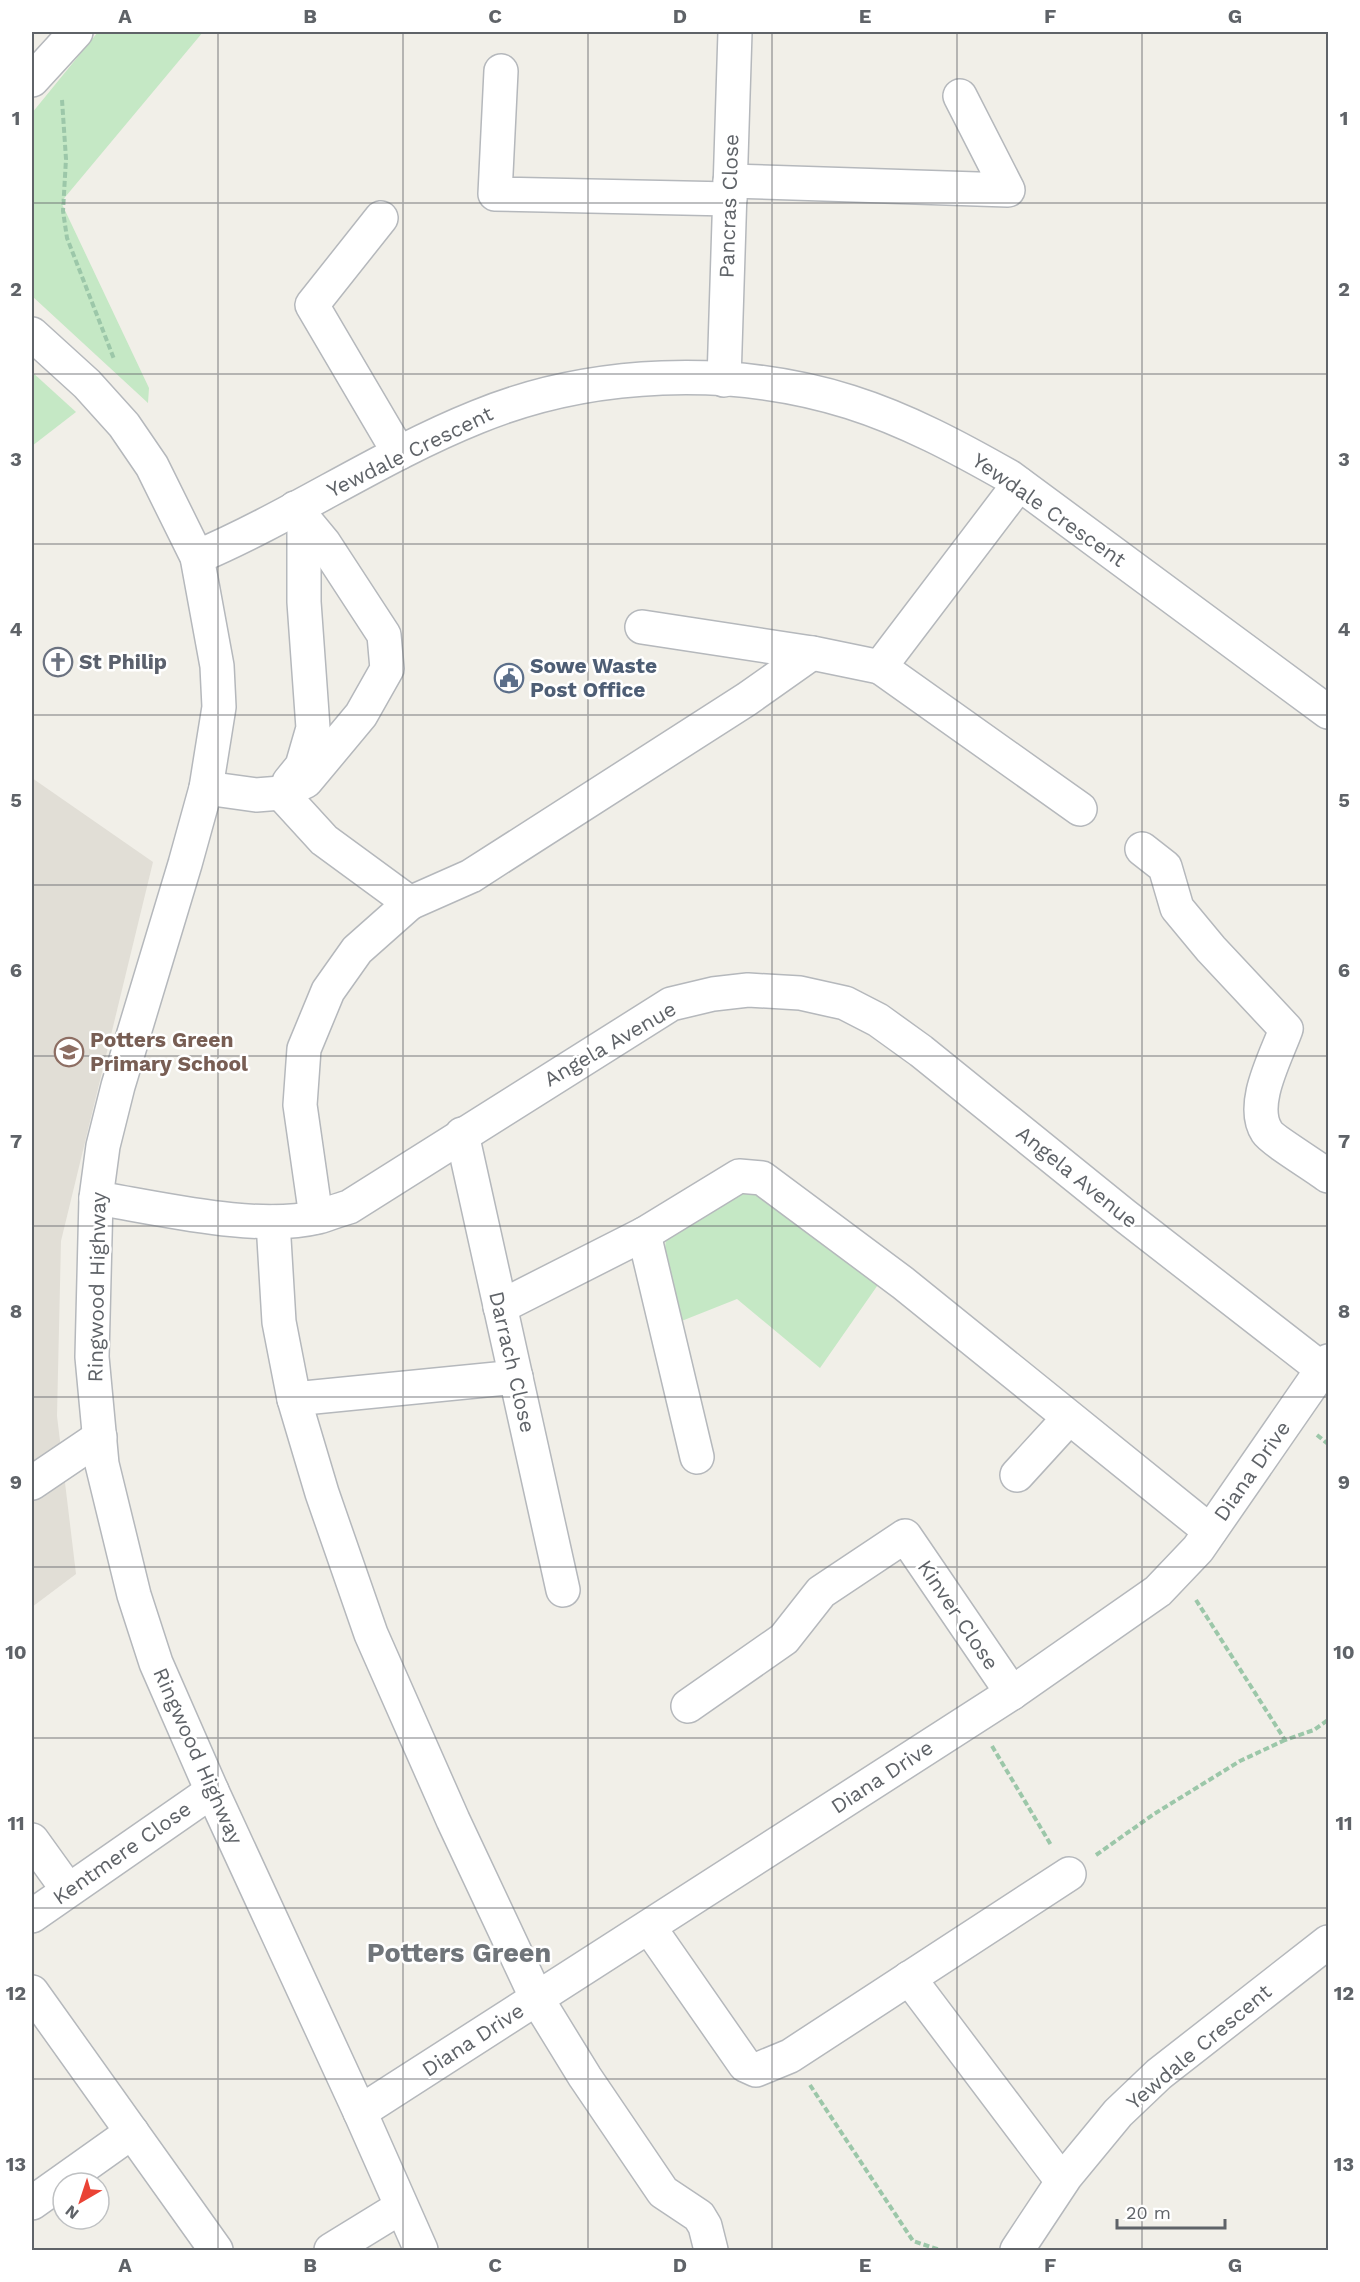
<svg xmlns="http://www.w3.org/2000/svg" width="1360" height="2282" viewBox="0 0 1360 2282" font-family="'Work Sans',sans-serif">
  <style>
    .education { fill: #e1ded6 }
    .green { fill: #c5e8c5 }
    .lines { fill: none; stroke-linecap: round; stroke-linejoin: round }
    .minor-casing { stroke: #b5b8bc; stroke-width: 36 }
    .path { stroke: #9cc7a9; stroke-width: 4; stroke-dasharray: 6 3; stroke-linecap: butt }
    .minor { stroke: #fff; stroke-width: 33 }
    .grid { fill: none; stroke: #5f6368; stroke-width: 1.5; stroke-opacity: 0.55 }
    .labels { text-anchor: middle; stroke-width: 5; stroke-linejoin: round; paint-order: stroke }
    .street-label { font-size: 21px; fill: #5f6368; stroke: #fff }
    .worship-label { font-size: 21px; font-weight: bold; fill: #5b616d; stroke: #fff; text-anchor: start }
    .service-label { font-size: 21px; font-weight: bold; fill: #4e5e75; stroke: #fff; text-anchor: start }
    .education-label { font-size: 21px; font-weight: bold; fill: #785e54; stroke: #fff; text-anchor: start }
    .district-label { font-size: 27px; font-weight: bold; fill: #70757a; stroke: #fff }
    .neatline { fill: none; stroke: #5f6368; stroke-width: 2 }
    .grid-label { font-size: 20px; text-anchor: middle; font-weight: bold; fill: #5f6368 }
  </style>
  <rect width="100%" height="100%" fill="#f1efe8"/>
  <path class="education" d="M 32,778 L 153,862 L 61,1241 L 57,1416 L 76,1574 L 32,1607 Z"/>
  <g class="green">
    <path d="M 98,32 L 203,32 L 61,202 L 149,388 L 148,403 L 32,296 L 32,113 Z"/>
    <path d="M 32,372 L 76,412 L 32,446 Z"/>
    <path d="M 721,1191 L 770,1196 L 882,1279 L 820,1368 L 737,1299 L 674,1324 L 663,1271 L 667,1227 Z"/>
  </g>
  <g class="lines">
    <g class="minor-casing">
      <g id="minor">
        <path d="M 501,71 L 495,194 L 730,199"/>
        <path d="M 32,80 L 76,32"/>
        <path d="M 730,181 L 1008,190 L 960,96"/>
        <path d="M 381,218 L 312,305 L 399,453"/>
        <path d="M 32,334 L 87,384 L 124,425 L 152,466 L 197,557 L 217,666 L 219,707 L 206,788 L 185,864 L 118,1086 L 103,1146 L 96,1198 L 92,1357 L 102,1464 L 134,1595 L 156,1663 L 212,1791 L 360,2112 L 421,2250"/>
        <path d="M 724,380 L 735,32"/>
        <path d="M 1019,484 L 880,667 L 1080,809"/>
        <path d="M 197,557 C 293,516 380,456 477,417 C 591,370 732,365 850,402 C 907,420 959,448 1010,477 L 1328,712"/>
        <path d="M 812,653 L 880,667"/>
        <path d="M 289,782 L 302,766 L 313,728 L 304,602 L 304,520"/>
        <path d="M 206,788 L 256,795 L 281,793 L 306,781 L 361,715 L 387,669 L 384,635 L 324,543 L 295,508"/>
        <path d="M 281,793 L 324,840 L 410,903 L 357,950 L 328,991 L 304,1049 L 300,1105 L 316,1217"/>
        <path d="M 1142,849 L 1165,867 L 1177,908 L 1211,949 L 1286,1029 C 1276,1057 1249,1105 1267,1132 C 1272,1140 1318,1168 1328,1176"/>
        <path d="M 410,903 L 471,876 L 747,699 L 812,653 L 642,627"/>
        <path d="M 462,1134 L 563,1590"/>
        <path d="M 96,1198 C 160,1208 256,1232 318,1217 C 328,1214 338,1210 349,1207 L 671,1004 L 713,994 L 748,990 L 800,993 L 845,1003 L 878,1020 L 921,1051 L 1124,1215 L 1322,1369"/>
        <path d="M 273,1222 L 279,1322 L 294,1399 L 322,1493 L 371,1634 L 453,1820 L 537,1999 L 585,2077 L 663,2192 L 699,2216 L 705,2226 L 711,2250"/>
        <path d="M 644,1234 L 739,1176 L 762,1178 L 903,1283 L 1210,1531"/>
        <path d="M 500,1307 L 644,1234 L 697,1457"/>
        <path d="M 294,1399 L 516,1377"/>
        <path d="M 1017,1475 L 1069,1418"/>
        <path d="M 32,1483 L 100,1437"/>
        <path d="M 688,1706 L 784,1639 L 821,1592 L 905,1536 L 1012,1693"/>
        <path d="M 32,1840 L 68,1890"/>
        <path d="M 32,1916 L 212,1791"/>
        <path d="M 649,1927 L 745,2065 L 756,2070 L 790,2056 L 1069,1874"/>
        <path d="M 909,1978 L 1062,2181"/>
        <path d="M 32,1992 L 216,2250"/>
        <path d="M 360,2112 L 1012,1693 L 1158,1591 L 1198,1549 L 1328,1361"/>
        <path d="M 32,2203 L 132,2132"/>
        <path d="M 331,2250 L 401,2207"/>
        <path d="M 1017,2250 L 1066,2176 L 1118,2113 L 1159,2074 L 1328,1942"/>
      </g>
    </g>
    <g class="path">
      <path d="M 62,100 L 66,159 L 63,211 L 67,238 L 114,359"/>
      <path d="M 1317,1435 L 1328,1444"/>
      <path d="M 1196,1600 L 1285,1740 L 1314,1730 L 1328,1720"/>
      <path d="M 992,1746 L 1051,1845"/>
      <path d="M 1096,1855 L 1154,1814 L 1240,1761 L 1285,1740"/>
      <path d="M 810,2085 L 913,2241 L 940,2250"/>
    </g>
    <use href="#minor" class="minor"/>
  </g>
  <path class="grid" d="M 218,32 L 218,2250M 403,32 L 403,2250M 588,32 L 588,2250M 772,32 L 772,2250M 957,32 L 957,2250M 1142,32 L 1142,2250M 32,203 L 1328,203M 32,374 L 1328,374M 32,544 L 1328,544M 32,715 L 1328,715M 32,885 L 1328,885M 32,1056 L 1328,1056M 32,1226 L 1328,1226M 32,1397 L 1328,1397M 32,1567 L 1328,1567M 32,1738 L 1328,1738M 32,1908 L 1328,1908M 32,2079 L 1328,2079"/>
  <defs>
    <g id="church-ring" transform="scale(1.5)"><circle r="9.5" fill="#fff" stroke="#6b7280" stroke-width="1.5"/><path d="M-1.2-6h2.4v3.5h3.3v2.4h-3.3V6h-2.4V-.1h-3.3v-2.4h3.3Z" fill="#6b7280"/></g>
    <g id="civic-ring" transform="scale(1.5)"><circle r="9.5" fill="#fff" stroke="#5c6f8a" stroke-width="1.5"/><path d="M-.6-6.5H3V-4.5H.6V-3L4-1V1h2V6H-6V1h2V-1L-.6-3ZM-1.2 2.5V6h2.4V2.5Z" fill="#5c6f8a"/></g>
    <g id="school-ring" transform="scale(1.5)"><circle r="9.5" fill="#fff" stroke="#8d6e63" stroke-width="1.5"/><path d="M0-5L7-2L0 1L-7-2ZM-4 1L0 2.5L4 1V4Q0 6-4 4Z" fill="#8d6e63"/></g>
  </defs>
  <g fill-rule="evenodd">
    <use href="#church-ring" x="58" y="662"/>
    <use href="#civic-ring" x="509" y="678"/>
    <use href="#school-ring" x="69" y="1052"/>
  </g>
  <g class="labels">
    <g class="street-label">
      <text transform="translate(729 206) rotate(-88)" y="7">Pancras Close</text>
      <text transform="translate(410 452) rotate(-26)" y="7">Yewdale Crescent</text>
      <text transform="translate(1049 510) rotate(35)" y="7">Yewdale Crescent</text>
      <text transform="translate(610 1044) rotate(-30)" y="7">Angela Avenue</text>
      <text transform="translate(1077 1177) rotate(39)" y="7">Angela Avenue</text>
      <text transform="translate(97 1287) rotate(-89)" y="7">Ringwood Highway</text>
      <text transform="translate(512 1362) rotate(77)" y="7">Darrach Close</text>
      <text transform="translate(1252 1471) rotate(-55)" y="7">Diana Drive</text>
      <text transform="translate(958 1615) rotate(56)" y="7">Kinver Close</text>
      <text transform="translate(198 1756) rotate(66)" y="7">Ringwood Highway</text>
      <text transform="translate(882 1777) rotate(-33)" y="7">Diana Drive</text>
      <text transform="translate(122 1853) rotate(-35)" y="7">Kentmere Close</text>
      <text transform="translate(473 2040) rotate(-33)" y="7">Diana Drive</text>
      <text transform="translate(1199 2047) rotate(-40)" y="7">Yewdale Crescent</text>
    </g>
    <g class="worship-label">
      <text x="79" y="669">St Philip</text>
    </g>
    <g class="service-label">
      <text x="530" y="673">Sowe Waste<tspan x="530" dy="24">Post Office</tspan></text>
    </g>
    <g class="education-label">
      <text x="90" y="1047">Potters Green<tspan x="90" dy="24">Primary School</tspan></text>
    </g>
    <g class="district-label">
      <text x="459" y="1962">Potters Green</text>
    </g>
  </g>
  <rect width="1360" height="2282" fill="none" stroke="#ffffff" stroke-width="66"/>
  <g transform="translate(81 2201) rotate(219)"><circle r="28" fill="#ffffff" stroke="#bfc1c3" stroke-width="1.5"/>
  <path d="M0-4.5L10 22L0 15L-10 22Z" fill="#ea4335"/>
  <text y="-9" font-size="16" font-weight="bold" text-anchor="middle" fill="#5f6368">N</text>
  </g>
  <path d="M1117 2219v9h108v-9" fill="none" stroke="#5f6368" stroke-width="3"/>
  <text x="1126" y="2219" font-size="18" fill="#5f6368" stroke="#ffffff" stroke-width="4.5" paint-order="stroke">20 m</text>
  <rect x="33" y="33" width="1294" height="2216" class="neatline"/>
  <g class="grid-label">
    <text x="125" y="23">A</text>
    <text x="310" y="23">B</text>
    <text x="495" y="23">C</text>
    <text x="680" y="23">D</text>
    <text x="865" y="23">E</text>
    <text x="1050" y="23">F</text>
    <text x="1235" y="23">G</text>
    <text x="16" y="125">1</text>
    <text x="1344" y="125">1</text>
    <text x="16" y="296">2</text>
    <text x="1344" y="296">2</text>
    <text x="16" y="466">3</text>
    <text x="1344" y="466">3</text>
    <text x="16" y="636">4</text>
    <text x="1344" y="636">4</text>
    <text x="16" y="807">5</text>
    <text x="1344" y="807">5</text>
    <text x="16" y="977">6</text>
    <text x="1344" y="977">6</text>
    <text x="16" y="1148">7</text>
    <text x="1344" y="1148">7</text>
    <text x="16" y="1318">8</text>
    <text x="1344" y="1318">8</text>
    <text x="16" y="1489">9</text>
    <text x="1344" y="1489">9</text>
    <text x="16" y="1659">10</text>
    <text x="1344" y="1659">10</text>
    <text x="16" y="1830">11</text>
    <text x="1344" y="1830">11</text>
    <text x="16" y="2000">12</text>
    <text x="1344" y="2000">12</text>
    <text x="16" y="2171">13</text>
    <text x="1344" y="2171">13</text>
    <text x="125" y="2272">A</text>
    <text x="310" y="2272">B</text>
    <text x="495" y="2272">C</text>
    <text x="680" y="2272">D</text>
    <text x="865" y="2272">E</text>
    <text x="1050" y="2272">F</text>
    <text x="1235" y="2272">G</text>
  </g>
</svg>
